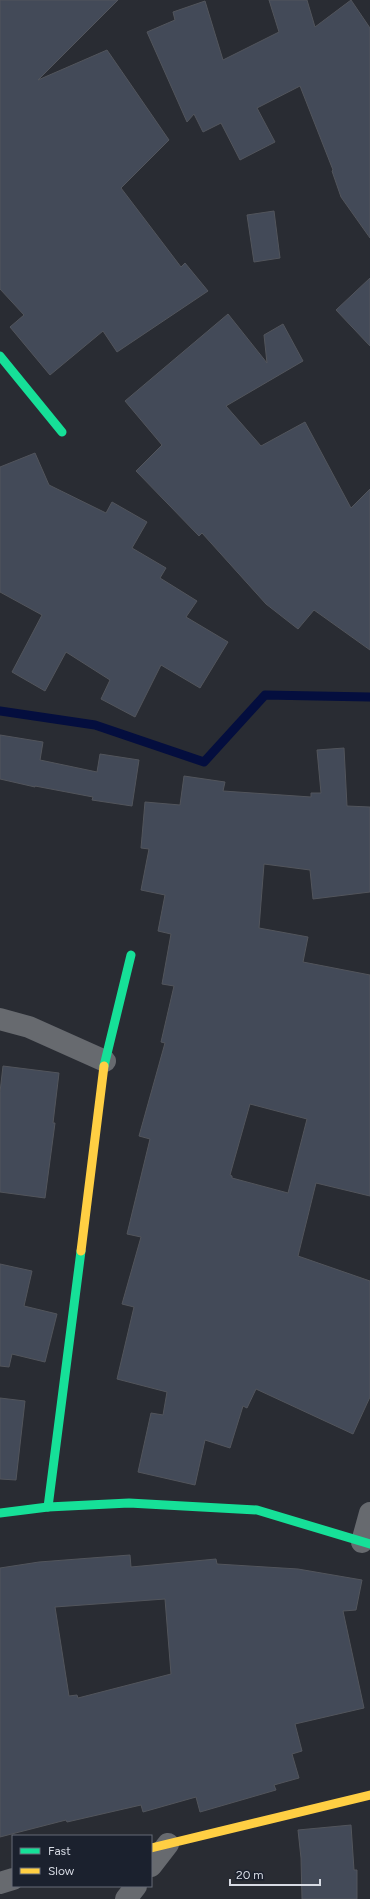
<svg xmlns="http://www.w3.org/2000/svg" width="370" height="1899" viewBox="0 0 370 1899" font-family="Figtree,sans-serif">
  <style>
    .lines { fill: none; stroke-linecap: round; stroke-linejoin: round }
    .stream { stroke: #040e3e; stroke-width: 9 }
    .building { fill: #434a58; stroke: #52555c; fill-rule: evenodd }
    .street { stroke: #676a6f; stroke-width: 22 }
    .fast { stroke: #16e098; stroke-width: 9 }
    .slow { stroke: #ffcf43; stroke-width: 9 }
  </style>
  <rect width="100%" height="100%" fill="#292c33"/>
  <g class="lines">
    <path class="stream" d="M 0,711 L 95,725 L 204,762 L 265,695 L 370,697"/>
  </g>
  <g class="building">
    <path d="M 0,0 L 118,0 L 38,80 L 107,50 L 169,140 L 121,188 L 181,267 L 185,263 L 208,291 L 117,352 L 103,331 L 50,375 L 10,327 L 24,315 L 0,289 Z"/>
    <path d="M 269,0 L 307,0 L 315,27 L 351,0 L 370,28 L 370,238 L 341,197 L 332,171 L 333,170 L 300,86 L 257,108 L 275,142 L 240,160 L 221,123 L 203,132 L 194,114 L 187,122 L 147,32 L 175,20 L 173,12 L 205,1 L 223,60 L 279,32 Z"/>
    <path d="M 274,211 L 280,258 L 254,262 L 247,215 Z"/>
    <path d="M 370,278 L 370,346 L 336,310 Z"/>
    <path d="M 228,314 L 267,363 L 264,335 L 283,324 L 303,361 L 226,406 L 261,446 L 305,422 L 351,508 L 370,489 L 370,650 L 314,610 L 298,629 L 266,604 L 202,533 L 199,536 L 136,471 L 162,445 L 125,401 Z"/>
    <path d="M 35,453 L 49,485 L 106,513 L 112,502 L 147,522 L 132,548 L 166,568 L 160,578 L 197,601 L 186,617 L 228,642 L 200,688 L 161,665 L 135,717 L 101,699 L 110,680 L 66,652 L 45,691 L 12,672 L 42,615 L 0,592 L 0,467 Z"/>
    <path d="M 0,735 L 43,742 L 40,760 L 97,772 L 100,754 L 139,760 L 132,806 L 92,800 L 93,797 L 35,786 L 35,787 L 0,779 Z"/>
    <path d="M 344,748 L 347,806 L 370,807 L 370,892 L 313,899 L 310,870 L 264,864 L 259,928 L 308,937 L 303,962 L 370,975 L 370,1196 L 316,1183 L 298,1256 L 370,1281 L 370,1397 L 353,1434 L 256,1389 L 247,1408 L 243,1406 L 230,1448 L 205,1440 L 195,1485 L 138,1472 L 151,1413 L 163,1415 L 167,1392 L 117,1379 L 134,1307 L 122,1304 L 141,1237 L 127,1234 L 150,1139 L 139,1136 L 165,1043 L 161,1042 L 174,986 L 162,984 L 171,934 L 158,931 L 165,895 L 141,890 L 149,849 L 141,848 L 145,802 L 180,805 L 184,776 L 225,782 L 223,791 L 311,797 L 311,793 L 321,793 L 317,750 ZM 250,1104 L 307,1119 L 288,1193 L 232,1178 L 232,1176 L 230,1175 Z"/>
    <path d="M 3,1066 L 59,1073 L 53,1123 L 55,1123 L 45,1198 L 0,1192 L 0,1092 Z"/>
    <path d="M 0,1264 L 32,1271 L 24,1306 L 57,1314 L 45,1362 L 12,1354 L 9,1367 L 0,1366 Z"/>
    <path d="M 0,1398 L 25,1401 L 16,1480 L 0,1479 Z"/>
    <path d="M 130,1555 L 131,1567 L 216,1559 L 217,1564 L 298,1569 L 362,1580 L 356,1610 L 343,1611 L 364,1708 L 295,1724 L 302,1751 L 292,1754 L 299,1778 L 274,1785 L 276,1790 L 200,1812 L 196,1797 L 143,1812 L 141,1805 L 67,1822 L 66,1820 L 0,1837 L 0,1568 L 39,1562 ZM 165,1599 L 171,1674 L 78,1698 L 77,1695 L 69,1696 L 55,1607 Z"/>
    <path d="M 351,1825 L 354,1870 L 357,1870 L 357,1899 L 302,1899 L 301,1858 L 298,1830 Z"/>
  </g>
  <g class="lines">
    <g class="street">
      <path d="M 0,1019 L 29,1027 L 105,1061"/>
      <path d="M 362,1542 L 370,1513"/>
      <path d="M 151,1866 L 168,1844"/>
      <path d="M 0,1883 L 13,1879"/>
      <path d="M 126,1899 L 136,1886"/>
    </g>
    <g class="fast">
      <path d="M 0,356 L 62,432"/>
      <path d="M 104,1066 L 131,955"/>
      <path d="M 48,1507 L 81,1251"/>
      <path d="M 0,1513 L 48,1507 L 129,1503 L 257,1510 L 370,1544"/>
    </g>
    <g class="slow">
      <path d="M 81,1251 L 104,1066"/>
      <path d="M 151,1848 L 370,1795"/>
    </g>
  </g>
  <rect x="12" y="1835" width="140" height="52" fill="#1b212e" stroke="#666b77"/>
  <rect x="20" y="1848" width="20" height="6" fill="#16e098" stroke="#666b77"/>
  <text x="48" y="1855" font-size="12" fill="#d7dbe4">Fast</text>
  <rect x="20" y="1868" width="20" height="6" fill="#ffcf43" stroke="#666b77"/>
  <text x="48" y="1875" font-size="12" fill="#d7dbe4">Slow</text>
  <path d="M230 1879v6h90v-6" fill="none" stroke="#d7dbe4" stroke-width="2"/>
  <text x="236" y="1879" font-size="12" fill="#d7dbe4" stroke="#1b212e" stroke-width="3" paint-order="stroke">20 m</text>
</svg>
